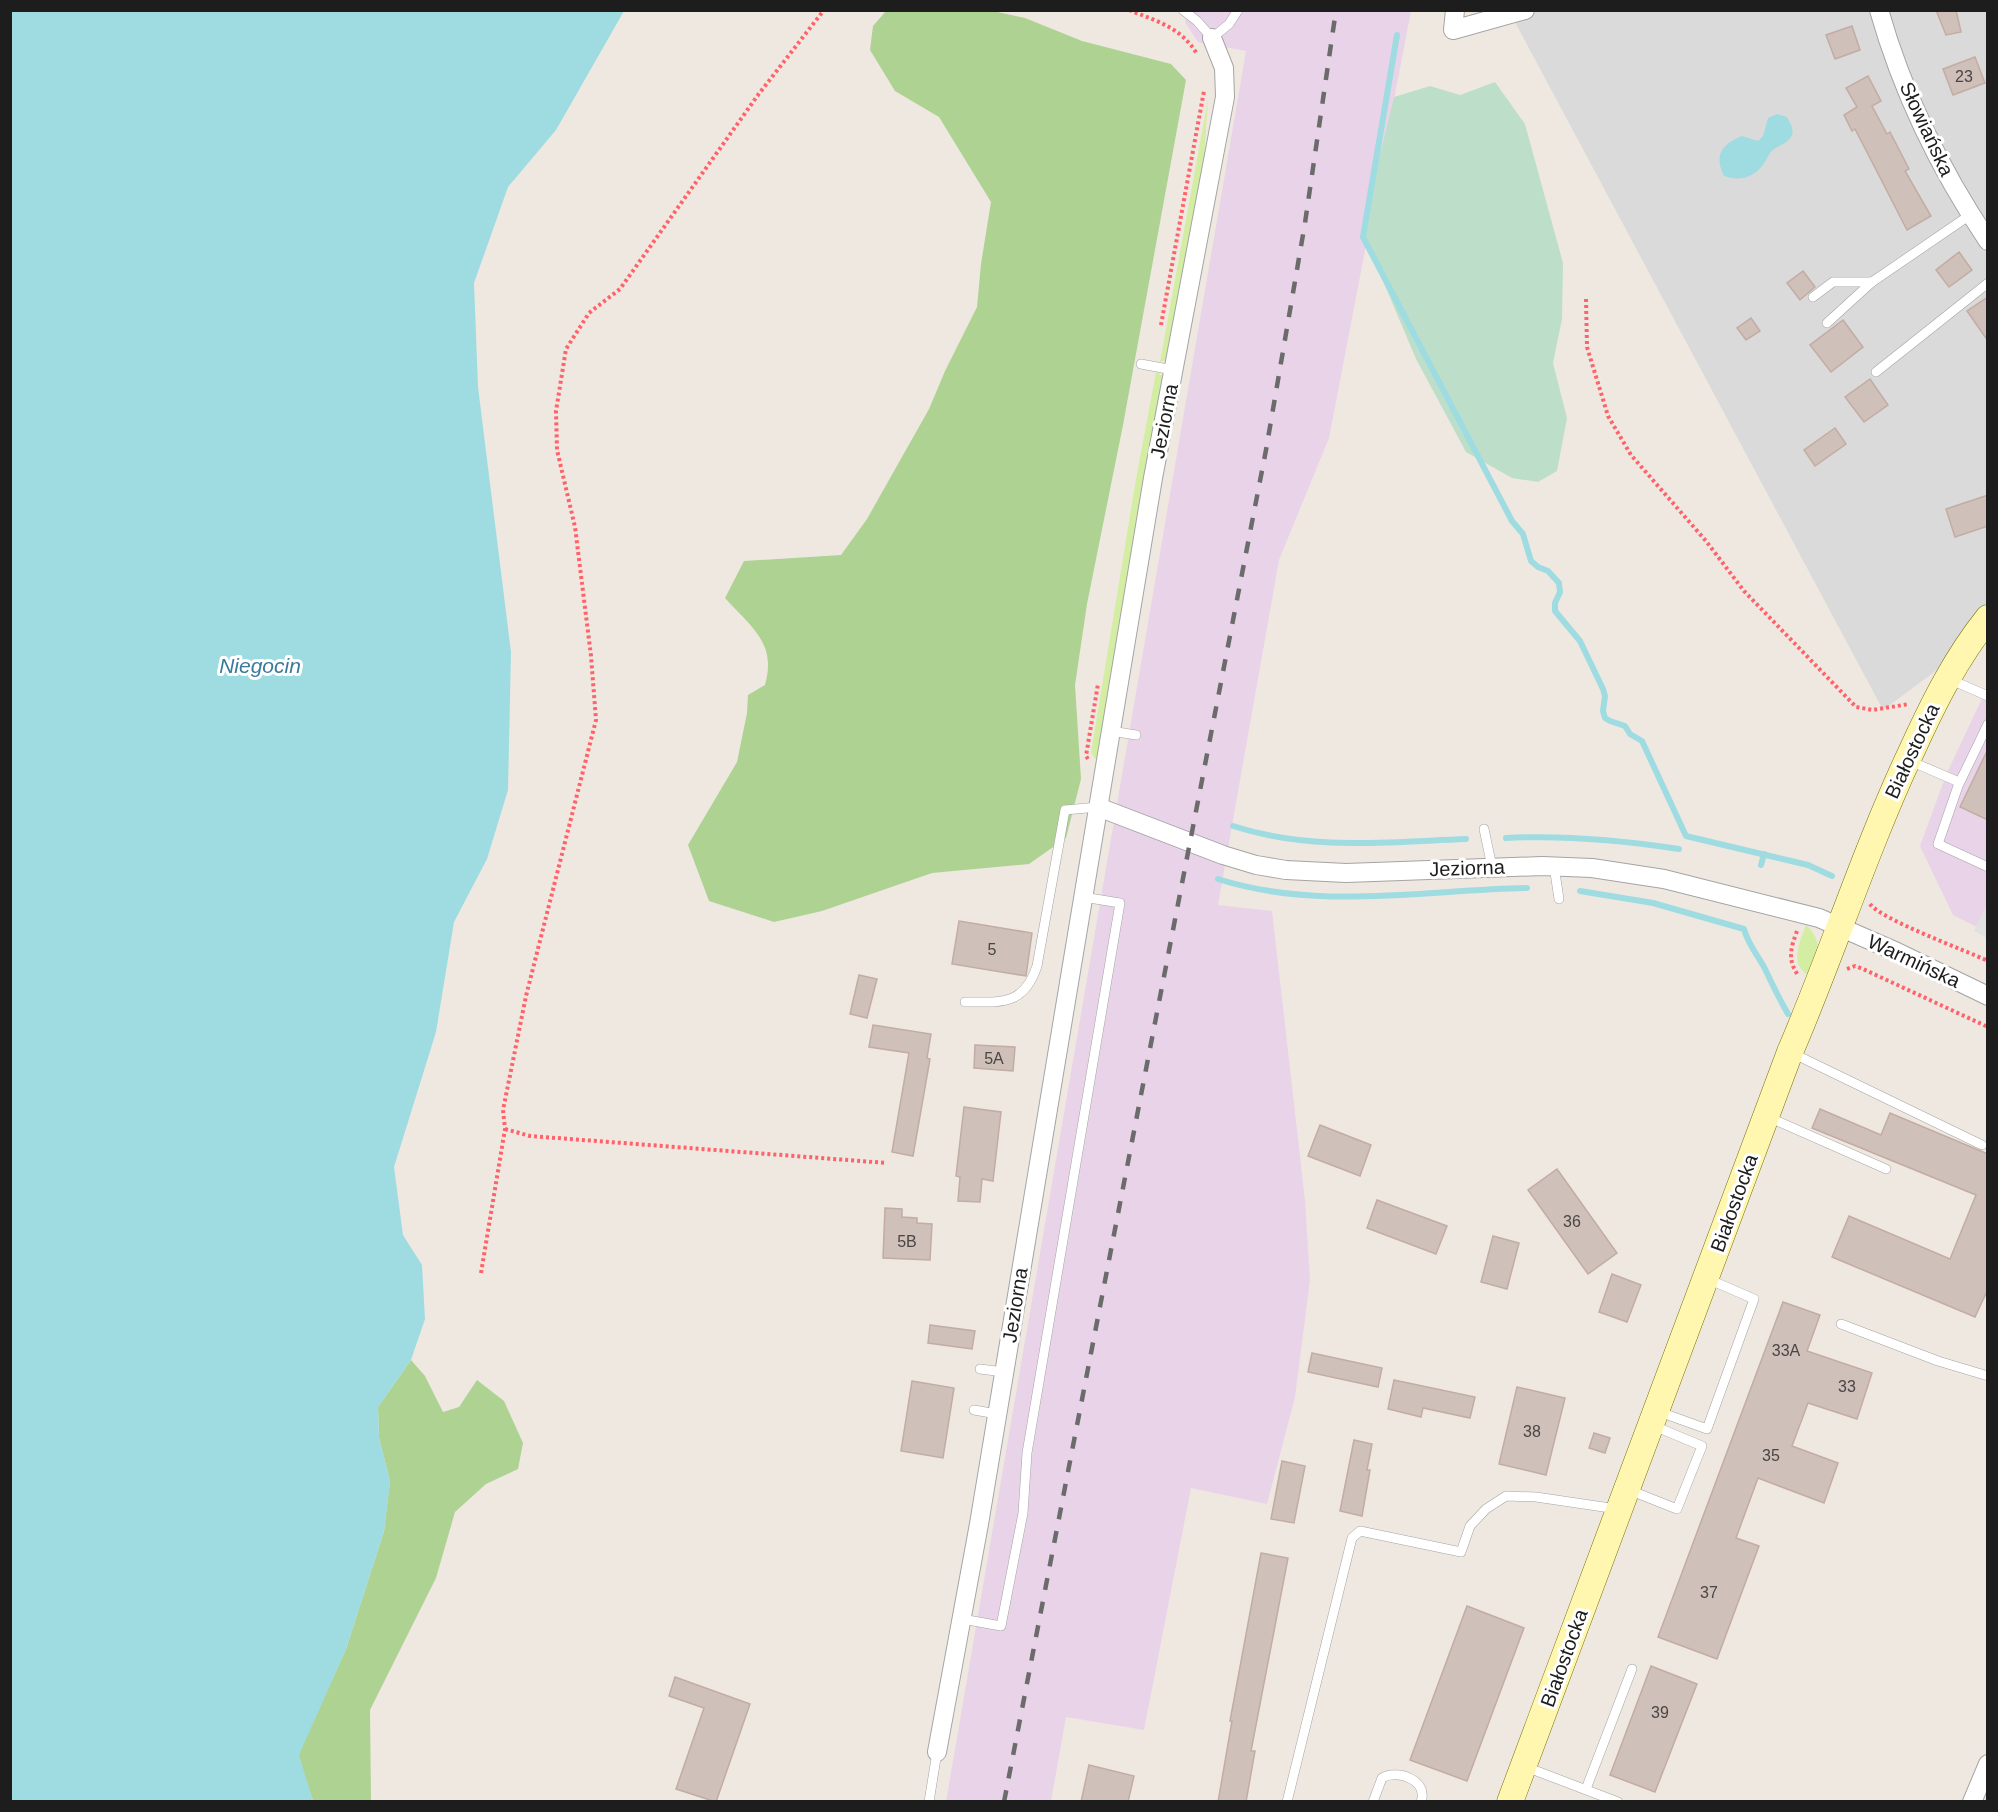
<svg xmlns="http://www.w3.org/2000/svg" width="1998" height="1812" viewBox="0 0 1998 1812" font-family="Arial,sans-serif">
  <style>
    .residential { fill: #dbdada }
    .industrial { fill: #e9d3e8 }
    .grass { fill: #d3eea2 }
    .forest { fill: #aed292 }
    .wetland { fill: #bddfca }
    .parking { fill: #e1e1e1 }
    .water { fill: #9edce1 }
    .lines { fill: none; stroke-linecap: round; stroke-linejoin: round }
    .stream { stroke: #9edce1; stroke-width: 6 }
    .building { fill: #cfc0ba; stroke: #c2aca3; stroke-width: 1.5 }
    .lane-casing { stroke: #a4a4a4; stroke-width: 10 }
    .street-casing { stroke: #a4a4a4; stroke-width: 20 }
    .secondary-casing { stroke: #777300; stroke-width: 27 }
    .path { stroke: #ff6269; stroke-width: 4; stroke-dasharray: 3 3; stroke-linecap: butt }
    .lane { stroke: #fff; stroke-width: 9 }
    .street { stroke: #fff; stroke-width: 18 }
    .secondary { stroke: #fff7b0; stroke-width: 26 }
    .rail { stroke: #6b6b6b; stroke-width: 4.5; stroke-dasharray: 12 12; stroke-linecap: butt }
    .labels { text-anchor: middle; stroke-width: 6; stroke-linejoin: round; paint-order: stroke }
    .number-label { font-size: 16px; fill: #4a4644 }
    .street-label { font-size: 20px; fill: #1d1d1d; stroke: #fff }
    .water-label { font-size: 21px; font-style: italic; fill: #3a7a9c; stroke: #fff }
  </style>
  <rect width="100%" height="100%" fill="#efe8e1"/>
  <path class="residential" d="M 1509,11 L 1987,11 L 1987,633 L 1883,710 Z"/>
  <g class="industrial">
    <path d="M 1188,11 L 1411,11 L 1329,438 L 1279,560 L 1218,905 L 1272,911 L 1305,1200 L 1310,1280 L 1295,1397 L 1267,1504 L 1191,1488 L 1144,1730 L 1066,1717 L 1051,1801 L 946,1802 L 1246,51 L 1198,42 L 1185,22 Z"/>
    <path d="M 1987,688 L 1987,932 L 1953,915 L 1920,846 L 1946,775 Z"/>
  </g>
  <g class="grass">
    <path d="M 1208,99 L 1204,159 L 1166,360 L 1160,362 Z"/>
    <path d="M 1156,372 L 1163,376 L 1097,761 L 1091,753 L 1136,479 Z"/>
    <path d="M 1806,925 C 1824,941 1818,956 1811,977 C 1788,965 1799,944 1806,925 Z"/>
  </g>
  <g class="forest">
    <path d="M 886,11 L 993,11 L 1025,18 L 1082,41 L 1171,64 L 1186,80 L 1123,425 L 1087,604 L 1075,685 L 1081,779 L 1066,838 L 1029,864 L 932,873 L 822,911 L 774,922 L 709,901 L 688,845 L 737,762 L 747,713 L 748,695 L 765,685 C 777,643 751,627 725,598 L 744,561 L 841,555 L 867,519 L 929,409 L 945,371 L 977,307 L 981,264 L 991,202 L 939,117 L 895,91 L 870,50 L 873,26 Z"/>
    <path d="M 411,1360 L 425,1376 L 443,1412 L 459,1407 L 477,1380 L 504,1401 L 523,1443 L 518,1469 L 486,1484 L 455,1512 L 436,1578 L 370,1710 L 371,1801 L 313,1801 L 298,1755 L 346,1649 L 384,1531 L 390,1481 L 379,1438 L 378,1407 Z"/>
  </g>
  <path class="wetland" d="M 1495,82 L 1525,124 L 1563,263 L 1562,319 L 1553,363 L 1567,418 L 1557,471 L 1538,482 L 1512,478 L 1466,452 L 1416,359 L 1364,236 L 1371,192 L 1394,97 L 1430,86 L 1460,95 Z"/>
  <path class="parking" d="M 1987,904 L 1987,938 L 1974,931 Z"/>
  <g class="water">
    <path d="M 11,10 L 624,11 L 556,130 L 508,187 L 474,283 L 478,387 L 511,652 L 508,790 L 487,859 L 454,922 L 436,1032 L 394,1167 L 403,1235 L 422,1265 L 425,1319 L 411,1360 L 378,1407 L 379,1438 L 390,1481 L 384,1531 L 346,1649 L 299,1755 L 313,1801 L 11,1801 Z"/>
    <path d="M 1777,114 L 1787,117 C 1790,123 1794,128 1792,135 C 1789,143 1779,145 1773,150 C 1769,153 1768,157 1765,162 C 1755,177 1741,182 1724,176 C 1714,156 1721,144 1742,136 L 1758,141 L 1763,136 L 1768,118 Z"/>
  </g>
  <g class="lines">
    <g class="stream">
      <path d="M 1397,35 L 1363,237 L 1512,521 L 1523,534 L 1531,561 L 1538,567 L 1548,571 L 1559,583 L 1560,592 L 1555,603 L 1555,611 L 1580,641 L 1603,689 L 1605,696 L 1603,711 L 1605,718 L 1610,721 L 1625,726 L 1630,734 L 1642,741 L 1686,836 L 1808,865 L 1832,876"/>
      <path d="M 1233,826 C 1310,851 1386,842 1466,839"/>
      <path d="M 1506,838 C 1564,835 1621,840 1679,849"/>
      <path d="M 1761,865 L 1764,854"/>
      <path d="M 1218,879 C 1318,911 1424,890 1527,888"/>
      <path d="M 1580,891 L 1653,903 L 1744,929 C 1749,947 1759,956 1766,971 C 1773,986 1780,1000 1788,1014"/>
    </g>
  </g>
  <g class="building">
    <path d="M 1936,10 L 1956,10 L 1961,32 L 1946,35 Z"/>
    <path d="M 1852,26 L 1860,50 L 1835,59 L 1826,35 Z"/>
    <path d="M 1975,57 L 1985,83 L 1953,95 L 1943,69 Z"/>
    <path d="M 1868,76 L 1881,101 L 1872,106 L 1887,134 L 1890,132 L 1909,169 L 1905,171 L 1931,216 L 1907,230 L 1855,129 L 1852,131 L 1844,115 L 1857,107 L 1846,88 Z"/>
    <path d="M 1959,252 L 1972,270 L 1949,287 L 1936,270 Z"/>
    <path d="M 1803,271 L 1815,287 L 1800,300 L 1787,283 Z"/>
    <path d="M 1988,297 L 1988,341 L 1967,311 Z"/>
    <path d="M 1751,318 L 1760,331 L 1746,340 L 1737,328 Z"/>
    <path d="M 1843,320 L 1863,347 L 1831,372 L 1810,345 Z"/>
    <path d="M 1870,379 L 1888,405 L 1864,422 L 1845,397 Z"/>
    <path d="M 1835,428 L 1846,444 L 1815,466 L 1804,450 Z"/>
    <path d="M 1988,495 L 1988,526 L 1955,537 L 1946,509 Z"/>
    <path d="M 1988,749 L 1988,820 L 1960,807 Z"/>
    <path d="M 959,921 L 1032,933 L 1026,976 L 952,964 Z"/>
    <path d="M 859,975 L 877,979 L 867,1018 L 850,1014 Z"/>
    <path d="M 873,1025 L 931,1034 L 927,1058 L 930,1059 L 913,1156 L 892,1152 L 909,1053 L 869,1047 Z"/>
    <path d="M 975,1045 L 1015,1047 L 1013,1071 L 974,1068 Z"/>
    <path d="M 964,1107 L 1001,1112 L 993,1181 L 982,1179 L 980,1202 L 958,1201 L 960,1177 L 956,1176 Z"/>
    <path d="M 1820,1109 L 1881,1135 L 1890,1113 L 1988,1154 L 1988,1289 L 1975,1317 L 1832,1257 L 1849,1216 L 1950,1259 L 1976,1195 L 1812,1128 Z"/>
    <path d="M 1320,1125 L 1371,1145 L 1360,1176 L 1308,1156 Z"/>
    <path d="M 1557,1169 L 1617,1253 L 1588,1274 L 1528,1190 Z"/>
    <path d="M 1377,1200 L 1447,1226 L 1436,1254 L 1367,1228 Z"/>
    <path d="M 885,1208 L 902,1209 L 902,1217 L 917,1218 L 917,1223 L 932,1224 L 930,1260 L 883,1258 Z"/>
    <path d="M 1493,1236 L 1519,1243 L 1507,1289 L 1481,1282 Z"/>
    <path d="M 1612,1274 L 1641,1285 L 1627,1322 L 1599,1312 Z"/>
    <path d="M 1783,1302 L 1820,1315 L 1807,1351 L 1872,1373 L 1857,1419 L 1808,1403 L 1792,1446 L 1838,1463 L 1824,1503 L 1758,1478 L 1736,1538 L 1759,1546 L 1717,1659 L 1658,1637 Z"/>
    <path d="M 930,1325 L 975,1331 L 972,1349 L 928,1343 Z"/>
    <path d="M 1312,1353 L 1382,1368 L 1378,1387 L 1308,1372 Z"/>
    <path d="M 1394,1380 L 1475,1397 L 1470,1418 L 1423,1408 L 1421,1417 L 1388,1409 Z"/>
    <path d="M 912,1381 L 954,1388 L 943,1458 L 901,1451 Z"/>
    <path d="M 1517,1387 L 1565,1398 L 1546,1475 L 1499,1464 Z"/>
    <path d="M 1594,1433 L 1610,1438 L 1605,1453 L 1589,1448 Z"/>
    <path d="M 1354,1440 L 1372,1444 L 1367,1470 L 1370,1470 L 1362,1516 L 1340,1511 Z"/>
    <path d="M 1282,1461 L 1305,1466 L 1294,1523 L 1271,1519 Z"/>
    <path d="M 1261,1553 L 1288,1558 L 1251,1751 L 1255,1751 L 1246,1802 L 1218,1802 L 1232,1721 L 1230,1721 Z"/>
    <path d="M 1467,1606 L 1524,1628 L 1467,1781 L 1410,1760 Z"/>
    <path d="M 1651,1666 L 1697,1684 L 1655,1792 L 1610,1775 Z"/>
    <path d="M 675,1677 L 750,1704 L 716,1802 L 676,1789 L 704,1708 L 669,1696 Z"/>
    <path d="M 1089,1765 L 1134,1776 L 1128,1802 L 1081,1802 Z"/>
  </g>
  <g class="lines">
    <g class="lane-casing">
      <g id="lane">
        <path d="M 1183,10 L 1197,21 L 1212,38 L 1229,24 L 1238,10"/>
        <path d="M 1813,297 L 1833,282 L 1872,282"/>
        <path d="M 1827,323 L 1872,282 L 1970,215"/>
        <path d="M 1141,364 L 1173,370"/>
        <path d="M 1876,372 L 1988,283"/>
        <path d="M 1949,679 L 1988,696"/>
        <path d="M 1988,724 L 1958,786 L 1938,844 L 1988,867"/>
        <path d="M 1111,731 L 1136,735"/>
        <path d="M 1910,761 L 1959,782"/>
        <path d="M 1484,829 L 1492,867"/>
        <path d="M 1554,866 L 1559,899"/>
        <path d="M 965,1002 C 1001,1002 1024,1006 1037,966 L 1065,810 L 1098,807"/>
        <path d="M 1792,1053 L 1982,1145"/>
        <path d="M 1768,1117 L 1886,1169"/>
        <path d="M 1841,1324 L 1938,1361 L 1988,1376"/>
        <path d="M 980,1369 L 1004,1372"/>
        <path d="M 974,1410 L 997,1414"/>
        <path d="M 1657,1411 L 1707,1429 L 1754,1299 L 1708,1279"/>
        <path d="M 1629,1490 L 1677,1509 L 1702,1446 L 1654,1426"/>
        <path d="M 962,1619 L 1001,1626 L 1023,1513 L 1027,1453 L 1120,903 L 1083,897"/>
        <path d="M 1526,1767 L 1618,1802"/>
        <path d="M 1586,1789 L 1632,1669"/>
        <path d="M 929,1802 L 937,1752"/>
        <path d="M 1287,1802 L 1352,1538 L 1360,1531 L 1461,1552 L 1470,1526 L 1486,1509 L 1506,1496 L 1536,1497 L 1617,1509"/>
        <path d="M 1373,1802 L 1382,1778 C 1397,1769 1429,1780 1421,1802"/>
      </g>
    </g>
    <g class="street-casing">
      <g id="street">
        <path d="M 1455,10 L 1453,30 L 1525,10"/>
        <path d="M 1879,10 C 1902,91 1941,171 1988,241"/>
        <path d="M 1098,807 L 1223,855 L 1256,865 L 1286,870 L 1346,873 L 1542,866 L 1592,868 L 1664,879 L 1819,918 L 1897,952 L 1988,996"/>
        <path d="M 937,1752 L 979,1524 L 1153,478 L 1225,97 L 1224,68 L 1212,38"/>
        <path d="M 1972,1802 L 1988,1764"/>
      </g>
    </g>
    <g class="secondary-casing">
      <path id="secondary" d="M 1510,1802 L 1790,1052 C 1833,952 1866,847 1913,748 C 1934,702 1956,658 1988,618"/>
    </g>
    <g class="path">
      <path d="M 1129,10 C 1156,21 1181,27 1197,54"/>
      <path d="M 1586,299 L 1587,347 L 1608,416 L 1631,455 L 1706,541 L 1744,591 L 1856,707 L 1873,710 L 1909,704"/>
      <path d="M 1161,325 L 1204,91"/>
      <path d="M 1088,759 L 1086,756 L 1098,684"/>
      <path d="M 1870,904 C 1882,920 1965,950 1988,961"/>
      <path d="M 1797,931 C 1791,947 1787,960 1798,975"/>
      <path d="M 1847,969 L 1855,966 L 1863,969 L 1988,1027"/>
      <path d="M 505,1129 L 530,1136 L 887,1163"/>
      <path d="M 481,1273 L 505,1129 L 503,1110 L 526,996 L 596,720 L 591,656 L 575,527 L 557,450 L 556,411 L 566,349 L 589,313 L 620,289 L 758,95 L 824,10"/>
    </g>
    <use href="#lane" class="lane"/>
    <use href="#street" class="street"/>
    <use href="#secondary" class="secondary"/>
    <path class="rail" d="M 1004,1802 L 1266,450 L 1305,223 L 1336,10"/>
  </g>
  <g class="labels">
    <g class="number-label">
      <text x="1964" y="82">23</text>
      <text x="992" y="955">5</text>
      <text x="994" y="1064">5A</text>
      <text x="1572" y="1227">36</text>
      <text x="907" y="1247">5B</text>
      <text x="1786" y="1356">33A</text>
      <text x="1847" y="1392">33</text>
      <text x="1532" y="1437">38</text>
      <text x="1771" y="1461">35</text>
      <text x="1709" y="1598">37</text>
      <text x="1660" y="1718">39</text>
    </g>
    <g class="street-label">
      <text transform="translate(1927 129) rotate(65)" y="7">Słowiańska</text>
      <text transform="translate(1164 421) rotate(-79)" y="7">Jeziorna</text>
      <text transform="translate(1912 751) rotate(-65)" y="7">Białostocka</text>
      <text transform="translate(1467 868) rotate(-2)" y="7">Jeziorna</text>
      <text transform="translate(1914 961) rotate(25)" y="7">Warmińska</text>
      <text transform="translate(1734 1203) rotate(-70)" y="7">Białostocka</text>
      <text transform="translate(1015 1305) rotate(-81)" y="7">Jeziorna</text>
      <text transform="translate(1564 1658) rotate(-70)" y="7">Białostocka</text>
    </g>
    <g class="water-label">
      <text x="260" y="673">Niegocin</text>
    </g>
  </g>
  <rect width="1998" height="1812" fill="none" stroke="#1d1d1d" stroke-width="24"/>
</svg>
